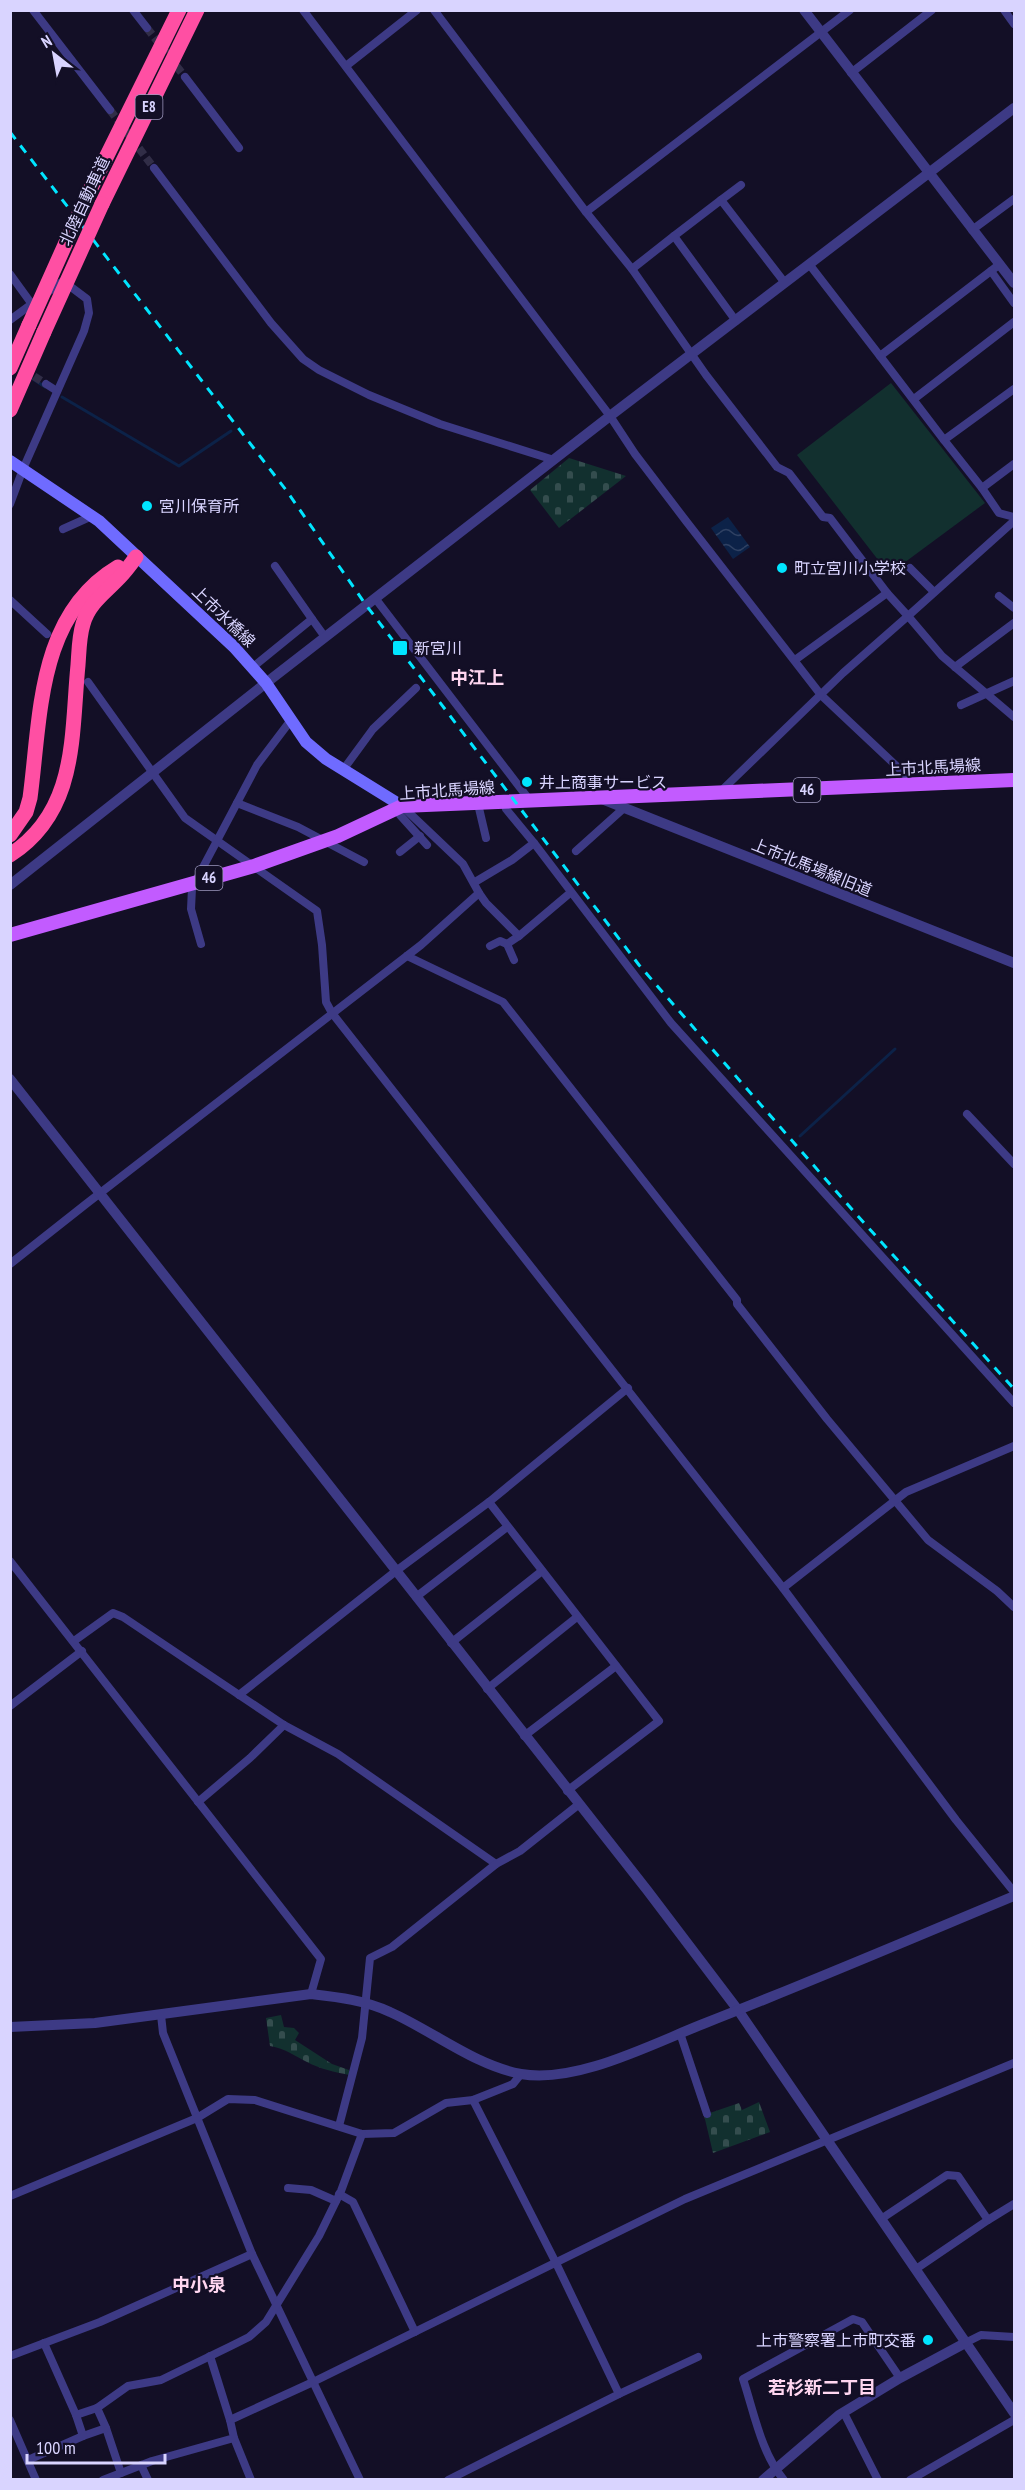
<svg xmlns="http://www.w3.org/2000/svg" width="1025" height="2490" viewBox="0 0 1025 2490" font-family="'PT Sans Narrow','Noto Sans JP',sans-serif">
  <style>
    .grass { fill: #12302f }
    .cemetery { fill: url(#cemetery-stones) }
    .water { fill: url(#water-waves) }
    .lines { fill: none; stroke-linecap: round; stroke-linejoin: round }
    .stream { stroke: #0c2248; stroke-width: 3 }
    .minor-tunnel { stroke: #312d47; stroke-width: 8; stroke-dasharray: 8 4; stroke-linecap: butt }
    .minor { stroke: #3d3a85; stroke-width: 8 }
    .tertiary { stroke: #3d3a85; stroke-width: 10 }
    .secondary { stroke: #6f6bff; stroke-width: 12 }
    .primary { stroke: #c25bff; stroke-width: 14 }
    .motorway { stroke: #ff4fa3; stroke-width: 15 }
    .rail { stroke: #00e5ff; stroke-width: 3; stroke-dasharray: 9 8; stroke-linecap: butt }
    .motorway-bridge { stroke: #ff4fa3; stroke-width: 15 }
    .poi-dot { fill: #00e5ff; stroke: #130f26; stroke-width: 2 }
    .labels { text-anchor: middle; stroke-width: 4.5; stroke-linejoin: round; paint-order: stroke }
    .shield { fill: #130f26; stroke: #9e99be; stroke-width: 1.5 }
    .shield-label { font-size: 15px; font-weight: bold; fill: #d9d4ff }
    .street-label { font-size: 16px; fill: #d9d4ff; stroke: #130f26 }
    .poi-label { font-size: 16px; fill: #d9d4ff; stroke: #130f26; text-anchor: start }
    .neighbourhood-label { font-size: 18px; font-weight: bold; fill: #ffd6f0; stroke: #130f26 }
  </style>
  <defs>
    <pattern id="cemetery-stones" width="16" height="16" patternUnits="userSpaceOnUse" patternTransform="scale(1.5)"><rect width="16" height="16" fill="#12302f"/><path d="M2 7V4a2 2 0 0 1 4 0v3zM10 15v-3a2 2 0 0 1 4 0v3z" fill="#344d4e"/></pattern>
    <pattern id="water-waves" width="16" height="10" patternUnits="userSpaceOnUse" patternTransform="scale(1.5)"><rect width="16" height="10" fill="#0c2248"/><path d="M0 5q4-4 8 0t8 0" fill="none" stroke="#2f4163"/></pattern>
  </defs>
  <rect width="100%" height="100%" fill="#130f26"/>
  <path class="grass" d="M 891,383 L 985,503 L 889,574 L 797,455 Z"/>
  <g class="cemetery">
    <path d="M 569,458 L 626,476 L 559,528 L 530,490 Z"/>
    <path d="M 281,2015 L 284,2027 L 294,2028 L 299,2033 L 295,2040 L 332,2064 L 349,2070 L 349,2075 C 335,2072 320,2069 307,2062 C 293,2055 286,2049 270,2046 L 266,2018 Z"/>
    <path d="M 759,2102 L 770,2132 L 713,2153 L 704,2115 L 739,2103 L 742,2110 Z"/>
  </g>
  <path class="water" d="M 728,517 L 750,547 L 733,559 L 711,528 Z"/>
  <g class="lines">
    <g class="stream">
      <path d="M 33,379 L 45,387"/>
      <path d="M 62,397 L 179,466 L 231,431"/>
      <path d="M 800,1136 L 895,1049"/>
    </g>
    <g class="minor-tunnel">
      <path d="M 147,28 L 185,77"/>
      <path d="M 110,110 L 154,168"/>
      <path d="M 24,370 L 46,384"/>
    </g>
    <g class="minor">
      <path d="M 33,10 L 110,110"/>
      <path d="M 133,10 L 147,28"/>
      <path d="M 303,10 L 610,416 L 635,454 L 686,521 L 821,695 L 906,775 L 908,785"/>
      <path d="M 434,10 L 586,212 L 632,269 L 706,375 L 777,467 L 789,473 L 823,517 L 830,518 L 887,593"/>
      <path d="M 1004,10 L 1014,24"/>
      <path d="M 346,66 L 417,10"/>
      <path d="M 851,73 L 932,10"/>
      <path d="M 185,77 L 239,148"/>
      <path d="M 154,168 L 271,323 L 303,359 L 319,370 L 369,395 L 440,424 L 554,460"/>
      <path d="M 721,200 L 741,185"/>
      <path d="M 586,212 L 850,10"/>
      <path d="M 972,230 L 1014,199"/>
      <path d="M 674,236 L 721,200 L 785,283"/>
      <path d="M 809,264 L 880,356 L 1000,264"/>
      <path d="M 632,269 L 674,236 L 736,321"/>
      <path d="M 991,271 L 1014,303"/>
      <path d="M 10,274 L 31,303"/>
      <path d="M 10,320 L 63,281 L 87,299 L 89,313 L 84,331 L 23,469 L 10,504"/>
      <path d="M 880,356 L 944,440"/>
      <path d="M 46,384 L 57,391"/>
      <path d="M 914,399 L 1014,322"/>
      <path d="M 1014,464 L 982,488 L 999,513 L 1014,517"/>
      <path d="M 982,488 L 944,440 L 1014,389"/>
      <path d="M 63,529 L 92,516"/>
      <path d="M 275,566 L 312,619"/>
      <path d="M 910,568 L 934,592"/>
      <path d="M 999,596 L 1014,608"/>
      <path d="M 375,598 L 531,802"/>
      <path d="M 10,600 L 47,634"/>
      <path d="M 795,660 L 887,593 L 908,616 L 1014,521"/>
      <path d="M 253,667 L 312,619 L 325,637"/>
      <path d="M 955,667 L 1014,623"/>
      <path d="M 88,682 L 185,818 L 317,911 L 322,945 L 326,1002 L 332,1013 L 783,1588 L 956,1820 L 1014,1892"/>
      <path d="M 961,705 L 1014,681"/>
      <path d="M 343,770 L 373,729 L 416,688"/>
      <path d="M 720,792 L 843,673 L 908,616 L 942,656 L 1014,717"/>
      <path d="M 237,803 L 298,827 L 364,862"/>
      <path d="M 478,804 L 486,838"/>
      <path d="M 402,806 L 400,815 L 427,845"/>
      <path d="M 534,843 L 671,1023 L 1014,1403"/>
      <path d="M 576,851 L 624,808"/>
      <path d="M 400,852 L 420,836"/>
      <path d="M 475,882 L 512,860 L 534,843 L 506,809 L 504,803"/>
      <path d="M 479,893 L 486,903 L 519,936 L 507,944 L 514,960"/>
      <path d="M 519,936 L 570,893"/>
      <path d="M 201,944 L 191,909 L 192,888 L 257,765 L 291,720"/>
      <path d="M 490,946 L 500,941 L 507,944"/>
      <path d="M 407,956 L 503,1002 L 737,1300 L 737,1304 L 827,1419 L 928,1540 L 997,1591 L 1014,1607"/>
      <path d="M 967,1114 L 1014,1164"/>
      <path d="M 10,1264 L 86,1204 L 421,945 L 479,893 L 463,864 L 402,806"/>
      <path d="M 489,1502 L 659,1721 L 567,1791"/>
      <path d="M 10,1561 L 321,1959 L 311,1994"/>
      <path d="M 783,1588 L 906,1492 L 1014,1446"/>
      <path d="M 416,1597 L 507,1527"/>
      <path d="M 74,1641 L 113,1613 L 123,1617 L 284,1725 L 338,1754 L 496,1864"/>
      <path d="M 451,1643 L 542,1571"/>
      <path d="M 487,1689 L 577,1617"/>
      <path d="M 239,1695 L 396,1571 L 489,1502 L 628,1388"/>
      <path d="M 10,1706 L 82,1651"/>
      <path d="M 524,1736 L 616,1666"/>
      <path d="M 198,1802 L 250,1758 L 284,1725"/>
      <path d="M 161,2015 L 163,2033 L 252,2254 L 360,2480"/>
      <path d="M 680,2033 L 707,2114"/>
      <path d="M 339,2126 L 362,2038 L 370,1958 L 392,1947 L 496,1864 L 520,1851 L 578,1805"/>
      <path d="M 288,2188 L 311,2190 L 336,2201"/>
      <path d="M 339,2194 L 353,2202 L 415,2332"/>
      <path d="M 10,2196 L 197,2118 L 228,2099 L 255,2100 L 362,2134 L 394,2133 L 446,2103 L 473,2100 L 513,2084 L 521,2074"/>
      <path d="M 881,2219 L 947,2175 L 958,2176 L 988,2220 L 916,2269"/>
      <path d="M 988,2220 L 1014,2204"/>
      <path d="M 967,2342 L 981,2335 L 1014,2337"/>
      <path d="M 44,2343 L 76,2415"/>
      <path d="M 10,2356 L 100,2322 L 252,2254"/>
      <path d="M 210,2356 L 230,2420"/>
      <path d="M 619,2394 L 698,2357"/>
      <path d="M 844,2413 L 878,2480"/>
      <path d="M 10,2420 L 36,2480"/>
      <path d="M 106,2428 L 121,2473"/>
      <path d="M 83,2436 L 106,2428 L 97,2408"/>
      <path d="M 234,2438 L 251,2480"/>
      <path d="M 28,2460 L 83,2436 L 76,2415 L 97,2408 L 128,2386 L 161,2380 L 231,2346 L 249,2337 L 266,2322 L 319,2236 L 341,2191 L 362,2134"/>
      <path d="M 141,2465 L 148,2480"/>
      <path d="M 103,2480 L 152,2461 L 234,2438 L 230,2420 L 313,2382 L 685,2199 L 1014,2063"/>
      <path d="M 448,2480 L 619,2394 L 556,2263 L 473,2100"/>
      <path d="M 784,2480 C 761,2453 754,2412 743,2379 L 853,2319 L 862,2322 L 900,2378"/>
      <path d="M 910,2480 L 1014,2420"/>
    </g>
    <g class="tertiary">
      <path d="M 804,10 L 1014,283"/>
      <path d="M 602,799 L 1014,963"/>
      <path d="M 10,885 L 266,683 L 610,416 L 1014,108"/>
      <path d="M 10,1079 L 647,1890 L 738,2010 L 1014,2413"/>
      <path d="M 10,2027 L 95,2023 L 311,1994 C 337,1997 365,2000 390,2012 C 433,2031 474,2065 521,2074 C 576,2084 652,2044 703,2024 C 808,1983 911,1939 1014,1896"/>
      <path d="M 763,2480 L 839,2415 L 900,2378 L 967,2342"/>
    </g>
    <path class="secondary" d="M 10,461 L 99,521 L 234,647 L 266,683 L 306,742 L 326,759 L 402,806"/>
    <path class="primary" d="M 10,935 L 254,866 L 338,836 L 402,806 L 1014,780"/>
    <g class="motorway">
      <path d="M 86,198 L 179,10"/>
      <path d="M 102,204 L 197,10"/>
      <path d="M 10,368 L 29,325"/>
      <path d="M 10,410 L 44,332"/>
      <path d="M 10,835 L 26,812 L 30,798 C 41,716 37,615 118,567"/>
      <path d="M 10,855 C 78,811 71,736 78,665 C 79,652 79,637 83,624 C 89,603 105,593 119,578 C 125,572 131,564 136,557"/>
    </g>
    <path class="rail" d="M 10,132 L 286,490 L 366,605 L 639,965 L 856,1214 L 1014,1389"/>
    <g class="motorway-bridge">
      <path d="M 29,325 L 86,198"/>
      <path d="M 44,332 L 102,204"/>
    </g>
  </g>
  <g class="poi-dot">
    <circle cx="147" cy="506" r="6"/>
    <circle cx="782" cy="568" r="6"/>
    <rect x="392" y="640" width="16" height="16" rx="3"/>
    <circle cx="527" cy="782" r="6"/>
    <circle cx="928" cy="2340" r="6"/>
  </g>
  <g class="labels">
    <g class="shield">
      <rect x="135.5" y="95" width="27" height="24" rx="4.5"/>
      <rect x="793.5" y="778" width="27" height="24" rx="4.5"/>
      <rect x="195.5" y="866" width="27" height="24" rx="4.5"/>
    </g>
    <g class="shield-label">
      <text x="149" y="112">E8</text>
      <text x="807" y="795">46</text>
      <text x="209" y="883">46</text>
    </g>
    <g class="street-label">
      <text transform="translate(84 201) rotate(-65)" y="6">北陸自動車道</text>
      <text transform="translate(224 616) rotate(44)" y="6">上市水橋線</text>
      <text transform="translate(933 767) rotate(-3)" y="6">上市北馬場線</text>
      <text transform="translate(447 790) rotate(-4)" y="6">上市北馬場線</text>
      <text transform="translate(812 867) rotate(22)" y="6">上市北馬場線旧道</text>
    </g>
    <g class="poi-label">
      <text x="159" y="512">宮川保育所</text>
      <text x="794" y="574">町立宮川小学校</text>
      <text x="414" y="654">新宮川</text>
      <text x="539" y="788">井上商事サービス</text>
      <text x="916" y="2346" text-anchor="end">上市警察署上市町交番</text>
    </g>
    <g class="neighbourhood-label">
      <text x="477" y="684">中江上</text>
      <text x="199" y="2291">中小泉</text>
      <text x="822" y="2394">若杉新二丁目</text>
    </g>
  </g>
  <rect width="1025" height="2490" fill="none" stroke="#d9d4ff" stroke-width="24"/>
  <g transform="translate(54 54) rotate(329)" stroke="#130f26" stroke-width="4.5" paint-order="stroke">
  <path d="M0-4.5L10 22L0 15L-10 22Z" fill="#d9d4ff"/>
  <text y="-9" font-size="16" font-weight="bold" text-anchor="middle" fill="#d9d4ff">N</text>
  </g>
  <path d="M27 2454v9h138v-9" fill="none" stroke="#d9d4ff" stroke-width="3"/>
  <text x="36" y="2454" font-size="18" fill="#d9d4ff" stroke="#130f26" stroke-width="4.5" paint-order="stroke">100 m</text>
</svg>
